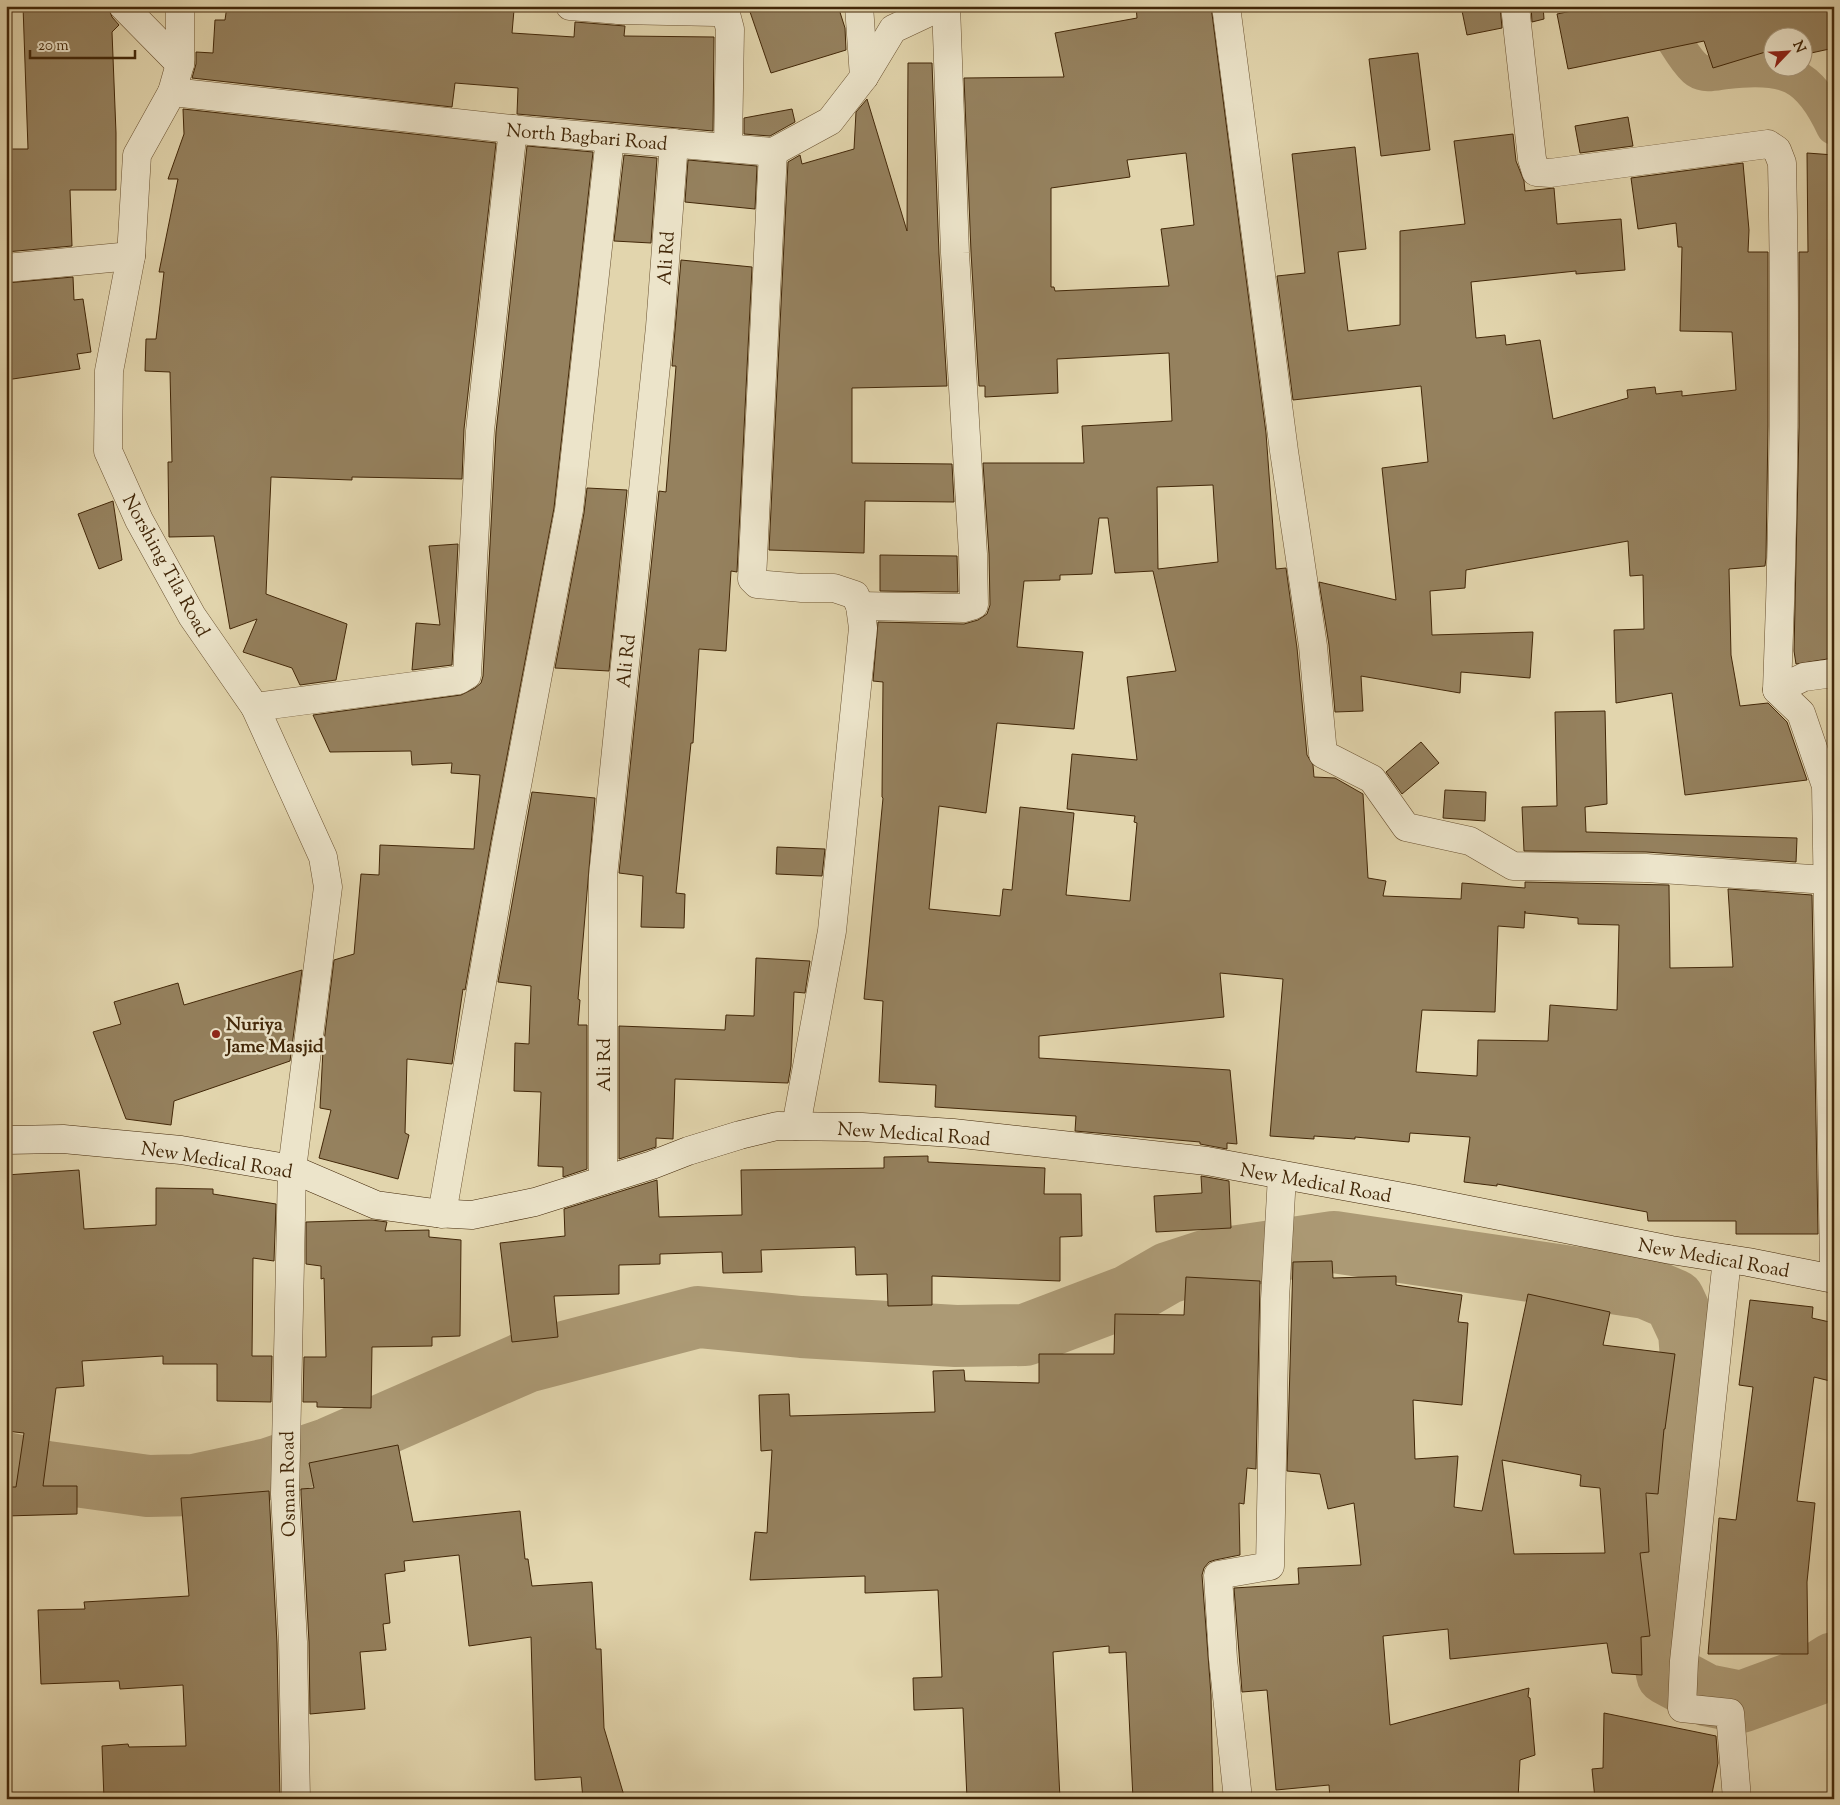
<svg xmlns="http://www.w3.org/2000/svg" width="1840" height="1805" viewBox="0 0 1840 1805" font-family="'Sorts Mill Goudy',serif">
<rect width="100%" height="100%" fill="#e2d5ad"/>
<filter id="stains"><feTurbulence type="fractalNoise" baseFrequency=".004" numOctaves="4"/><feColorMatrix values="0 0 0 0 .2 0 0 0 0 .09 0 0 0 0 .02 0 0 0 .5 -.17"/></filter>
<radialGradient id="worn" r=".72"><stop offset=".6" stop-color="#630" stop-opacity="0"/><stop offset="1" stop-color="#630" stop-opacity=".3"/></radialGradient>
<g fill="none" stroke-linecap="round" stroke-linejoin="round">
<path stroke="#ac9a75" stroke-width="36" d="M1655 6C1663 21 1685 62 1697 70 1706 76 1717 72 1727 71 1785 64 1809 73 1834 127"/>
<path stroke="#ac9a75" stroke-width="62" d="M6 1463 47 1472 148 1486 194 1485 268 1469 330 1448 526 1362 698 1317 801 1327 956 1336 1025 1335 1128 1296 1168 1273 1205 1261 1334 1242 1646 1288 1674 1300 1689 1332 1693 1385 1664 1600 1662 1644 1667 1674 1706 1695 1741 1702 1815 1675 1834 1663"/>
</g>
<g fill="#95815e" stroke="#422708" fill-rule="evenodd">
<path d="M23 6H108L112 17 119 25 112 32 116 133V190H70L72 246 6 252V149H28Z"/>
<path d="M227 6H482L514 10 512 33 574 37 575 22 625 26 624 36 714 37 713 131 517 114 518 88 455 83 452 107 192 78 196 64V52L213 53 215 20H225Z"/>
<path d="M748 6H838L845 28 846 50 771 73Z"/>
<path d="M1136 6H1211L1266 433 1276 569 1286 568 1297 648 1307 755 1313 765 1314 777 1335 778 1363 794 1368 878 1386 881 1383 896 1461 899 1462 883 1525 888V882L1669 885 1670 968 1733 967 1728 889 1812 895 1818 1234H1736V1221H1648L1647 1212 1497 1184V1186L1464 1182 1470 1137 1410 1133 1409 1142 1355 1137V1139L1314 1136V1139L1270 1136 1283 979 1220 973 1224 1017 1039 1036V1058L1230 1070 1237 1144 1227 1143V1149L1200 1144V1142L1075 1131 1076 1116 935 1107 936 1085 879 1082 883 1001 864 999 883 798 882 797 883 682 873 681 878 622 964 624 978 620 987 614 990 605 989 554 983 463H1084L1082 426 1172 421 1169 353 1057 359 1058 393 985 397V386H979L971 252 964 78 1064 77 1055 33 1137 18ZM1186 153 1194 225 1161 229 1169 286 1055 291 1054 287H1051V188L1130 177 1127 160ZM1213 485 1218 562 1158 569 1157 487ZM1099 518H1108L1115 573 1153 571 1176 671 1127 677 1137 760 1072 754 1067 809 1135 816 1134 822 1137 823 1130 901 1066 895 1074 813 1020 807 1012 890 1003 889 1000 916 929 909 939 806 986 813 997 723 1074 729 1083 652 1017 647 1024 581 1060 580V575L1092 574ZM1525 911V913L1578 918V924L1619 925 1617 1010 1550 1005 1548 1041 1478 1040 1477 1076 1416 1072 1422 1010 1495 1012 1498 926 1524 928Z"/>
<path d="M1461 6H1500L1502 28 1467 35Z"/>
<path d="M1531 6H1543L1544 19 1532 22Z"/>
<path d="M1596 6H1834V48L1802 55V38H1772V50L1713 68 1704 41 1568 69 1557 14Z"/>
<path d="M1418 53 1430 150 1381 156 1369 59Z"/>
<path d="M908 63H932L939 254 947 386 852 388V463L952 464 954 502 865 501 864 553 769 550 788 162 800 155 802 164 854 149 856 112 867 99 907 231Z"/>
<path d="M183 109 496 143 464 429 462 479 352 477V480L271 477 266 594 347 624 336 680 300 685 292 668 243 652 257 619 230 629 214 536 169 537 168 462H172L170 372 145 371 146 339H156L164 272H159L178 179H168L184 134Z"/>
<path d="M792 109 795 122 770 136 744 134V118Z"/>
<path d="M1628 117 1633 146 1580 153 1575 126Z"/>
<path d="M1513 134 1516 161 1524 181 1525 191 1554 188 1557 224 1621 219 1625 270 1576 274V271L1471 282 1476 338 1505 335 1506 345 1540 340 1553 419 1628 398 1627 390 1655 387 1656 394 1682 391V396L1736 390 1732 332 1680 331 1682 247H1678L1676 223 1638 229 1631 178 1743 163 1749 230 1748 252H1768V426L1766 558 1765 566 1729 569 1731 655 1740 706 1768 703 1787 722 1807 780 1685 795 1672 693 1616 703 1614 630 1644 629 1643 575 1630 576 1628 541 1466 570 1465 588 1430 591 1432 635 1533 632 1530 678 1461 672 1460 693 1361 676 1363 711 1335 712 1329 645 1319 582 1396 600 1382 468 1428 462 1421 386 1293 400 1277 276 1305 273 1292 154 1355 147 1366 249 1338 252 1348 331 1400 325V231L1465 224 1454 141Z"/>
<path d="M527 146 593 152 554 508 491 841 465 990 463 989 452 1064 407 1059 405 1133 409 1135 398 1179 319 1158 331 1110 320 1108 323 1050 334 960 354 954 361 874 379 875 380 845 474 849 480 775 451 773 452 763 412 765 411 751 330 752 313 715 461 695 475 688 481 683 483 676 496 432Z"/>
<path d="M1807 153 1834 155V282H1831V361H1834V658L1796 664 1794 651 1799 427V252H1808Z"/>
<path d="M624 155 657 158 651 243 614 241Z"/>
<path d="M688 160 757 166 755 209 685 202Z"/>
<path d="M681 260 752 267 737 572 731 571 726 651 699 649 693 743H691L676 893 685 894 684 928 641 927 643 876 619 873 659 491 666 492 676 366H672Z"/>
<path d="M73 277 74 300 83 299 91 352 77 354 80 369 6 380V283Z"/>
<path d="M587 488 627 490 609 671 555 668 584 513Z"/>
<path d="M113 501 122 560 99 569 78 514Z"/>
<path d="M458 544 452 665 412 670 416 623 440 625 429 546Z"/>
<path d="M880 555 957 556 958 592 880 591Z"/>
<path d="M1605 711 1607 804 1585 807 1586 832 1797 838 1796 862 1646 852 1524 851 1522 807 1557 806 1555 712Z"/>
<path d="M1421 742 1439 763 1402 794 1386 772Z"/>
<path d="M1445 790 1486 792 1485 821 1443 818Z"/>
<path d="M532 792 595 798 578 999 580 1000 578 1025H587V1169L563 1177V1167L538 1166 541 1092 514 1091 515 1043 529 1044 531 986 498 982Z"/>
<path d="M777 847 825 849 822 876 776 874Z"/>
<path d="M756 958 810 961 805 993 794 992 791 1066 788 1083 675 1079 673 1139 656 1138V1147L619 1159V1026L725 1030 726 1015 754 1016Z"/>
<path d="M302 970 290 1061 174 1101 171 1125 126 1119 93 1032 121 1024 114 1002 178 983 184 1005Z"/>
<path d="M928 1156V1162L1045 1168 1044 1194H1081L1082 1236 1060 1237V1281L932 1276V1305L888 1306 887 1274 856 1275 855 1247 761 1250 762 1272 723 1273 722 1252 660 1254V1264L619 1265V1294L554 1296 558 1337 512 1342 500 1243 565 1236 564 1209 657 1180 659 1217 742 1215 741 1170 884 1168V1157Z"/>
<path d="M79 1170 84 1229 156 1225V1188L213 1189V1194L276 1204 274 1261 253 1258 252 1356H272L271 1402 217 1401V1364H163V1356L82 1361 84 1386 56 1388 43 1486H77V1514L6 1516V1487H16L24 1433 6 1431V1175Z"/>
<path d="M1201 1176 1229 1181 1231 1228 1156 1232 1154 1196 1202 1193Z"/>
<path d="M372 1220 387 1222 385 1231 429 1230V1237L461 1240 460 1336 432 1337V1346L372 1347 371 1408 317 1407V1402H303L304 1357H326L324 1278 321 1279V1266L306 1264V1222Z"/>
<path d="M1332 1261 1333 1278 1396 1276V1285L1462 1295 1458 1322 1468 1323 1462 1405 1413 1400 1415 1459 1458 1456 1454 1507 1482 1511 1528 1294 1610 1312 1603 1345 1675 1354 1665 1429H1664L1658 1494 1646 1493 1649 1552 1640 1553 1650 1636 1641 1637 1642 1675 1612 1673 1607 1643 1450 1659 1448 1629 1383 1636 1390 1725 1529 1688 1528 1697 1530 1698 1535 1755 1520 1760 1518 1799H1330L1329 1785 1276 1790 1267 1690 1242 1692 1234 1588 1299 1584 1298 1568 1361 1565 1354 1503 1328 1509 1320 1474 1287 1471 1293 1262ZM1502 1460 1581 1475 1580 1486 1600 1488 1605 1553 1514 1554Z"/>
<path d="M1186 1277 1260 1281 1256 1469 1247 1468 1244 1504 1239 1503 1240 1555 1215 1560 1209 1562 1204 1568 1202 1575 1211 1695 1213 1799H1133L1126 1652 1109 1653V1646L1053 1652 1060 1799H967L963 1708 914 1710 913 1678 942 1677 938 1590 865 1593V1576L750 1580 755 1532 767 1533 772 1450 761 1451 759 1395 789 1394 790 1416 935 1412 933 1371 964 1370 965 1381 1039 1383V1354H1114L1115 1314 1184 1315Z"/>
<path d="M1750 1300 1813 1307 1812 1318 1834 1323V1382L1814 1377 1797 1501 1815 1503 1807 1582 1808 1654H1708L1719 1518 1736 1520 1753 1387 1739 1385Z"/>
<path d="M398 1445 413 1522 520 1511 525 1559H528L532 1586 592 1582 596 1649H601L604 1728 625 1799H583L581 1777 535 1780 531 1637 469 1646 459 1555 404 1561 405 1571 385 1574 390 1623 383 1624 386 1650 360 1652 365 1709 310 1714 309 1642 301 1494V1489L314 1488 309 1463Z"/>
<path d="M269 1491 277 1643 280 1799H104L102 1746 128 1744 129 1747 186 1746 183 1685 120 1689 119 1681 41 1684 38 1610 85 1609 84 1602 189 1596 181 1498Z"/>
<path d="M1604 1713 1716 1736 1718 1763 1711 1799H1672V1794L1595 1799 1592 1769 1603 1768Z"/>
</g>
<g fill="none" stroke-linecap="round" stroke-linejoin="round">
<defs>
<g id="street">
<path d="M123 6 180 64"/>
<path d="M180 6V64L172 92 137 155 131 256 109 371 108 451 139 520 192 616 255 707 323 857 328 887 292 1169 285 1494 293 1642 296 1799"/>
<path d="M570 6 619 10"/>
<path d="M619 6V10L715 12 726 14 730 29 728 147"/>
<path d="M859 6 864 77"/>
<path d="M1226 6 1284 451 1313 646 1323 754 1372 779 1406 827 1470 841 1513 866 1646 868 1827 880"/>
<path d="M1515 6 1532 159 1536 172 1550 173 1768 144 1777 150 1782 163C1786 339 1784 514 1777 690L1801 713 1826 786 1834 1267"/>
<path d="M172 92 530 131 773 152 830 121 864 77 893 29 942 6"/>
<path d="M773 152 752 579 757 584 802 588H834L855 595 860 606 863 628 832 931 796 1126"/>
<path d="M6 268 131 256"/>
<path d="M860 606 964 608 974 605 973 554 955 253 946 6"/>
<path d="M1777 690 1804 677 1834 673"/>
<path d="M255 707 459 680 467 675 480 431 513 129"/>
<path d="M603 1180V876L660 327 674 143"/>
<path d="M442 1214 506 844 569 510 610 138"/>
<path d="M1727 1259 1684 1661 1682 1708 1730 1713 1737 1799"/>
<path d="M1238 1799 1223 1659 1218 1575 1270 1566 1275 1299 1282 1176"/>
</g>
<path id="secondary" d="M6 1140 63 1139 181 1150 292 1169 376 1205 435 1213 472 1215 535 1202 652 1165 688 1151 740 1135 777 1126 862 1127 953 1133 1207 1161 1414 1199 1671 1250 1748 1262 1834 1279"/>
</defs>
<use href="#street" stroke="#6a5231" stroke-width="29"/>
<use href="#secondary" stroke="#422708" stroke-width="29"/>
<use href="#street" stroke="#ece4ca" stroke-width="28"/>
<use href="#secondary" stroke="#ece4ca" stroke-width="28"/>
</g>
<circle fill="#8f2418" stroke="#ece4ca" stroke-width="2" cx="216" cy="1034" r="5"/>
<g text-anchor="middle" stroke-width="5" stroke-linejoin="round" paint-order="stroke">
<g font-size="19" fill="#422708" stroke="#ece4ca">
<text transform="translate(587 136) rotate(5)" y="7">North Bagbari Road</text>
<text transform="translate(665 258) rotate(-86)" y="7">Ali Rd</text>
<text transform="translate(167 565) rotate(61)" y="7">Norshing Tila Road</text>
<text transform="translate(625 661) rotate(-84)" y="7">Ali Rd</text>
<text transform="translate(603 1065) rotate(-90)" y="7">Ali Rd</text>
<text transform="translate(914 1133) rotate(4)" y="7">New Medical Road</text>
<text transform="translate(217 1159) rotate(9)" y="7">New Medical Road</text>
<text transform="translate(1316 1182) rotate(10)" y="7">New Medical Road</text>
<text transform="translate(1714 1257) rotate(10)" y="7">New Medical Road</text>
<text transform="translate(287 1484) rotate(-91)" y="7">Osman Road</text>
</g>
<g font-size="19" font-weight="bold" fill="#422708" stroke="#ece4ca" text-anchor="start">
<text x="226" y="1030">Nuriya<tspan x="226" dy="22">Jame Masjid</tspan></text>
</g>
</g>
<rect width="1840" height="1805" fill="none" stroke="#e2d5ad" stroke-width="25"/>
<rect x="8" y="8" width="1825" height="1790" fill="none" stroke="#422708" stroke-width="2.5"/>
<rect x="12" y="12" width="1815" height="1780" fill="none" stroke="#422708"/>
<g transform="translate(1788 52) rotate(65)"><circle r="24" fill="#ece4ca" stroke="#a8987c"/>
<path d="M0-4L9 19L0 12L-9 19Z" fill="#8f2418"/>
<text y="-8" font-size="14" font-weight="bold" text-anchor="middle" fill="#422708">N</text>
</g>
<path d="M30 50v8h105v-8" fill="none" stroke="#422708" stroke-width="2.5"/>
<text x="38" y="50" font-size="15" fill="#422708" stroke="#ece4ca" stroke-width="4" paint-order="stroke">20 m</text>
<rect width="100%" height="100%" filter="url(#stains)"/>
<rect width="100%" height="100%" fill="url(#worn)"/>
</svg>
